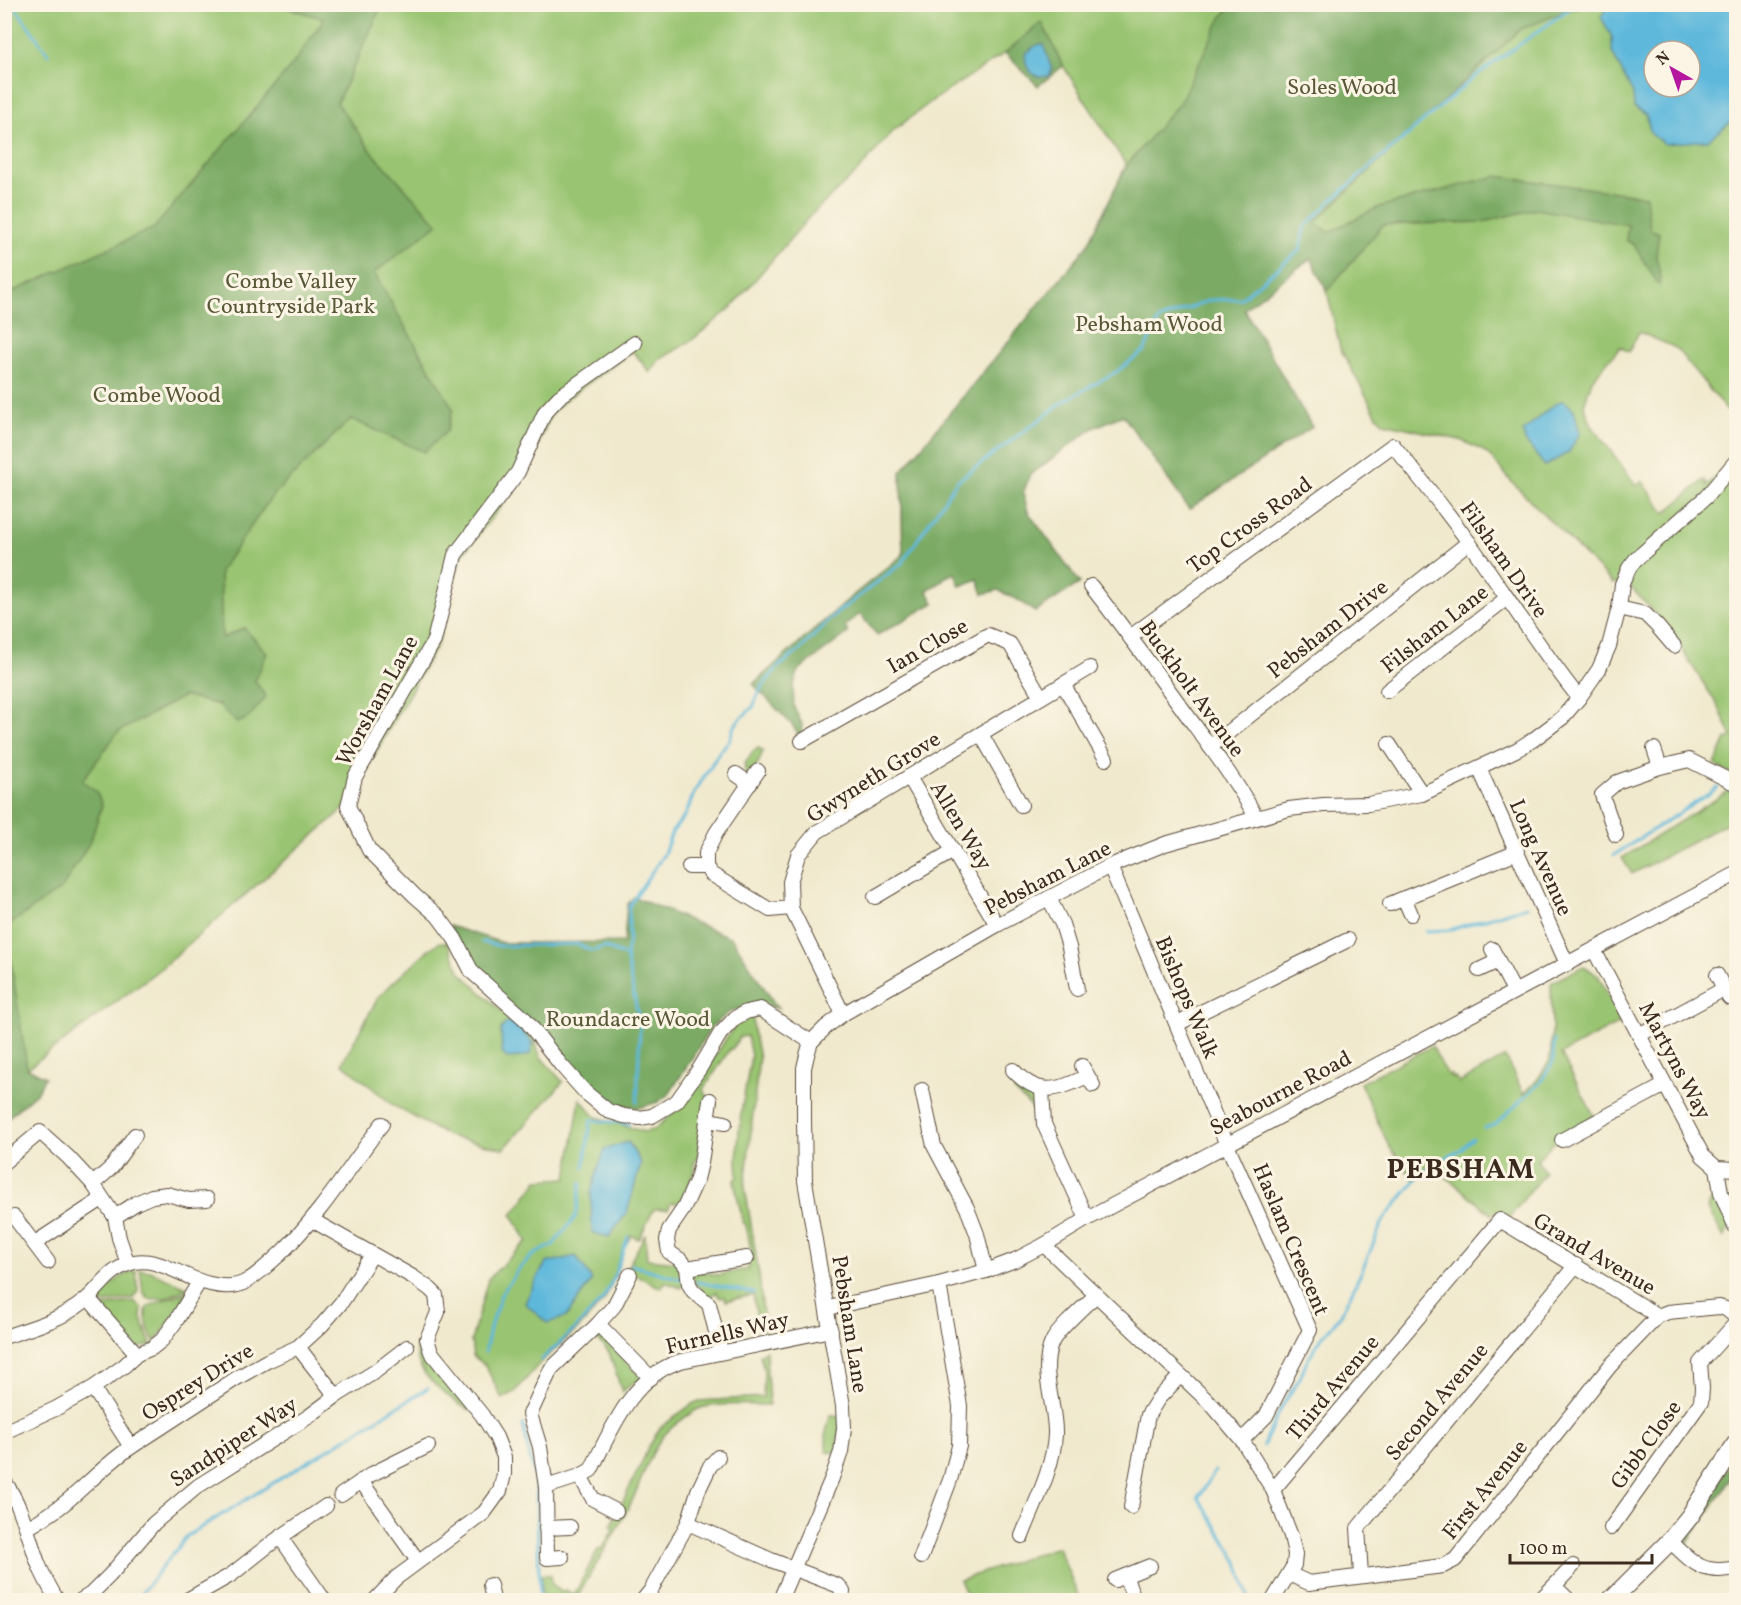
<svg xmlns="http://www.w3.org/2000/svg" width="1741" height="1605" viewBox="0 0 1741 1605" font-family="Vollkorn,serif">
<rect width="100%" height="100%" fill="#fcf5e5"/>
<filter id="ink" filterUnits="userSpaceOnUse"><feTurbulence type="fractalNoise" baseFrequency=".0167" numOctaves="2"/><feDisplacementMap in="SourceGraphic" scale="12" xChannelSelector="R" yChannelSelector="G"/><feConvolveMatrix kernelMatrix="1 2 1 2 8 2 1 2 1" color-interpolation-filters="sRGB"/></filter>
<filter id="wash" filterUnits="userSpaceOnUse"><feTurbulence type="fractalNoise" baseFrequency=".008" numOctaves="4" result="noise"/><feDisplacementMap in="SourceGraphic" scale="24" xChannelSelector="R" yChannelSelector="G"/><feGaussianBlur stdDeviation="1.35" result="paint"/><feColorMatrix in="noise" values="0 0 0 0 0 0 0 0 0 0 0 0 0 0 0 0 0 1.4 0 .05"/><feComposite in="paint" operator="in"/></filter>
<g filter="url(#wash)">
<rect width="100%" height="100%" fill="#f0e9cd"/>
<g fill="#99c471" stroke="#6a7748" stroke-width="1.5" fill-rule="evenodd">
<path d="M4 5H1736V418L1727 411 1676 348 1639 332 1629 352 1620 347 1592 380 1584 405 1592 426 1636 485 1642 481 1665 513 1704 480 1707 486 1736 454V776L1715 765 1726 739 1732 737 1718 706 1670 631 1628 584 1612 583 1510 480 1490 456 1482 450 1460 440 1384 423 1377 416 1340 348 1327 291 1311 258 1244 309 1312 427 1189 509 1123 415 1093 428 1030 475 1023 493 1028 512 1080 583 1035 612 1018 600 998 590 983 594 978 579 960 586 955 573 943 578V581L927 590 934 603 877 635 850 598 903 555 901 472 1087 246 1126 165 1063 66 1041 23 1005 53 932 101 893 131 859 170 810 216 731 308 691 341 659 360 650 373 633 351 565 400 552 412 524 477 461 557 438 643 344 809 160 969 28 1068 45 1077 36 1093 5 1120ZM1654 51H1690V87H1654Z"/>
<path d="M759 748 763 751C759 761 756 772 746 775L744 765 753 751Z"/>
<path d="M1730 790 1736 793V818L1632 874 1622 858Z"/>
<path d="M447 941 461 973 511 1020 524 1028 535 1040 539 1054 545 1062 563 1082 504 1149 448 1136 394 1106 342 1063 379 996 428 950 440 942 444 943Z"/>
<path d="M1583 966 1598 975 1622 1022 1561 1054 1594 1116C1569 1130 1556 1138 1537 1160L1545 1172 1509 1218 1506 1214 1496 1211 1492 1215 1431 1164 1414 1180 1389 1146 1360 1083 1432 1046 1447 1075 1450 1074 1452 1078 1455 1077 1459 1083 1505 1057 1524 1094 1538 1079 1550 1060 1552 1031 1551 983Z"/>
<path d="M753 1017V1030L759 1057 745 1187 759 1274 765 1335 760 1336 753 1295 726 1301 725 1297 720 1298 716 1292 710 1297 694 1283 692 1273 704 1272 718 1275 749 1269 748 1263 752 1255 746 1225 743 1222 734 1181 738 1177 737 1161 739 1130 741 1122 740 1119 751 1056 747 1036 740 1037 732 1049H730L703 1090 707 1096 698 1158 694 1163 695 1171 681 1203H671L668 1209H654L639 1239 631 1236 625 1246 614 1279 605 1299 580 1327 540 1363 515 1392 502 1399 485 1365 473 1356 471 1341 488 1279 527 1241 512 1215 538 1180 567 1178 580 1099 596 1117 645 1132 655 1129 678 1108 690 1093 704 1074 727 1037 742 1018Z"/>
<path d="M1022 1085 1038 1095 1039 1122 1032 1108 1014 1091 1017 1086Z"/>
<path d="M1715 1198 1723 1206 1731 1224 1724 1238 1708 1209 1711 1200Z"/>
<path d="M645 1235 647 1259 678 1262 684 1281 681 1288 665 1282 661 1288 626 1270Z"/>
<path d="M140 1270 150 1271 189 1288 165 1298 149 1299 143 1292Z"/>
<path d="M136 1271 138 1291 133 1298 99 1304 96 1301C108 1288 119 1274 136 1271Z"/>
<path d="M190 1291 155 1343C148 1332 145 1321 146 1309 153 1301 178 1296 190 1291Z"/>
<path d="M134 1301 142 1308 141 1317 151 1345 138 1348 101 1307Z"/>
<path d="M597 1332 642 1377 637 1382 633 1383 622 1392 609 1352 593 1335Z"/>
<path d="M421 1343 472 1411C463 1408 456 1402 448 1396 431 1382 415 1369 416 1345Z"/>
<path d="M766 1350 769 1405C751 1405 712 1402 696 1410 686 1416 667 1430 661 1439 647 1459 641 1483 630 1505 613 1538 593 1568 576 1600H542L541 1575H551L552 1584 563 1593 566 1590 574 1595 599 1548 602 1549 614 1528 611 1526 650 1445 660 1428 692 1404 699 1401 763 1397 764 1370 760 1355Z"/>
<path d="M830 1415H835L841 1420 836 1453 826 1452V1432Z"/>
<path d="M1058 1547 1079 1597 1071 1600H969L960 1580Z"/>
</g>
<g fill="#7aaa63" stroke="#5a6a40" stroke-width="1.5">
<path d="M278 5H382L337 103 372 152 438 224 374 273 453 409 447 431 424 452 351 419 273 495 220 571 222 638 244 628 267 653 255 681 266 697 248 718 237 723 219 705 184 696 118 732 82 781 96 791 102 805 91 840 62 888 6 927 27 1068 45 1077 36 1093 5 1120V295L154 228 293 64 324 19Z"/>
<path d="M1232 5H1582L1521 29 1315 222 1329 232 1379 207 1496 176 1646 196 1650 229 1659 233 1656 256 1661 279 1659 285 1634 245 1626 240 1628 225 1536 209 1483 222 1383 225 1327 291 1311 258 1244 309 1312 427 1189 509 1123 415 1093 428 1030 475 1023 493 1028 512 1080 583 1035 612 1018 600 998 590 983 594 978 579 960 586 955 573 943 578V581L927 590 934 603 877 635 860 614 845 626 848 633 799 670 793 687 794 707 802 724 801 738 793 726 753 684 850 598 903 555 901 472 1087 246 1127 165 1180 102 1221 18Z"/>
<path d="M1042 22 1063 66 1038 86 1005 53Z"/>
<path d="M634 897 732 938 778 1009 763 1003 756 1004 731 1011 712 1026 670 1093 658 1102 638 1108 611 1103 587 1086 470 961 450 926 503 943 624 942 627 905Z"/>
<path d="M1736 1456V1471L1686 1545 1687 1529Z"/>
</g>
<g fill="#5db8db" stroke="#4c717c" stroke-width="1.5" fill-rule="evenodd">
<path d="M1608 5H1736V118L1708 140 1665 144 1651 134 1646 115 1634 107 1633 94 1612 52V37L1601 17ZM1654 51H1690V87H1654Z"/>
<path d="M1043 44 1052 70 1049 76 1039 77C1029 73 1025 64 1025 54L1037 45Z"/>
<path d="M1563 400 1574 410 1580 433 1569 452 1545 466 1525 441 1523 432C1536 421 1547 407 1563 400Z"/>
<path d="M507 1022 515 1024 533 1043 531 1054 523 1057 507 1058 502 1053 501 1029Z"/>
<path d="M628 1142 641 1163 627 1213 609 1237 592 1233 591 1193 597 1171 605 1149Z"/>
<path d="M576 1256 592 1280 566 1317 547 1323 525 1303 537 1278 546 1263Z"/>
</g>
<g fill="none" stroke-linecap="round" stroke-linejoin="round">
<g stroke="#5db8db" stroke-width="3">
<path d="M13 4 48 54"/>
<path d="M1614 855 1718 788"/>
<path d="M1426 931 1450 930 1527 906"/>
<path d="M482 942 500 946 577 944 592 951 604 947 626 956"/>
<path d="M637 1102 640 1025 626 956 629 938V906L664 854 672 832 686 814 694 793 720 751 730 740 733 729 738 721 753 707 761 688 778 667 799 651 833 616 902 563 957 481 1066 400 1116 372 1144 351 1159 320 1210 300 1240 299 1300 250 1304 228 1331 201 1477 75 1576 4"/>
<path d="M1484 1128 1495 1125 1540 1083 1553 1062 1554 1040"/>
<path d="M584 1168 591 1120 629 1124"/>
<path d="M631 1265 681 1279"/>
<path d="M697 1282 754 1293"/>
<path d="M485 1352 491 1324 501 1295 518 1270 533 1255 553 1245 576 1216 581 1183"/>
<path d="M541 1360 579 1325 603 1299 613 1279 628 1237"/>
<path d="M523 1425 536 1486 540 1600"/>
<path d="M1263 1446 1281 1408 1300 1378 1307 1361 1322 1337 1332 1326 1341 1314 1360 1275 1383 1221 1413 1183 1431 1166 1460 1150 1473 1138"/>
<path d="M1215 1471 1202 1492 1198 1497 1238 1562 1249 1600"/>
<path d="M136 1600 187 1536 428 1388"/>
</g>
</g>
</g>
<g filter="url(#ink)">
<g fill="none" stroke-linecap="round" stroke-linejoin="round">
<defs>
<g id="minor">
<path d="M635 343 559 397 545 412 518 472 455 555 434 641 355 777 348 806 369 850 415 896 438 916 455 939 472 972 525 1019 561 1065 585 1092 608 1111 624 1116 640 1118 652 1116 677 1101 700 1068 720 1034 735 1018 746 1012 760 1009 811 1042"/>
<path d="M1091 586C1124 628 1155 671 1187 715 1211 748 1236 781 1256 817"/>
<path d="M1619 608 1645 614 1657 626 1674 646"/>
<path d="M1130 637 1393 445C1419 477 1446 510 1470 544 1506 595 1540 649 1579 698"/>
<path d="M1063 684 1106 759"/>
<path d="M1387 691 1507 598"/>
<path d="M981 734 1021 805"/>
<path d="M802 741 988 635 1010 644 1041 697"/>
<path d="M1389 744 1422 794"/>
<path d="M1210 747 1469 542"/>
<path d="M1654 749 1660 767"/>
<path d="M1479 768 1567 964"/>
<path d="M758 771 716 833 706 853V867L711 874 770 910 791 908"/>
<path d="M736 774 750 784"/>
<path d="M909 777 997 925"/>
<path d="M1616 835 1602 795 1617 782 1660 767 1689 760 1736 784"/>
<path d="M1110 866 1225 1140 1310 1330 1266 1416 1242 1440"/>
<path d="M689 867H706"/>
<path d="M875 897 953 851"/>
<path d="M1049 898 1062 924 1069 947 1077 989"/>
<path d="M1404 898 1411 914"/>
<path d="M1390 904 1517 852"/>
<path d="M1492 949 1514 991"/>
<path d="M1594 950 1703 1156 1717 1168 1736 1169"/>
<path d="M1479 970 1498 961"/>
<path d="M1717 975 1729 998"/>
<path d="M843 1014 791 908 790 882 798 855 817 832 1090 668"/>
<path d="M1177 1024 1348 940"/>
<path d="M1639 1035 1724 989"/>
<path d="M1082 1066 1093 1085"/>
<path d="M1013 1070C1038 1097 1058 1091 1087 1076"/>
<path d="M922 1090 934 1146 967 1208 977 1234 986 1271"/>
<path d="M1042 1090 1044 1124 1087 1219"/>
<path d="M710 1100 701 1163 697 1179 684 1208 669 1230 667 1240 669 1252 682 1261 687 1268 689 1284 693 1291 709 1304 721 1352"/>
<path d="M707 1120 725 1123"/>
<path d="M1562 1140 1665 1085"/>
<path d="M4 1162 40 1132 68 1157 93 1184 115 1217 119 1238 128 1264"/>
<path d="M1717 1168 1721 1193 1736 1228"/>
<path d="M93 1184 112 1167 135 1135"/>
<path d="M14 1217 48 1262"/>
<path d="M115 1217 136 1203 152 1196 167 1194 189 1200 207 1199"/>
<path d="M312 1220 413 1277 430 1289 436 1295 438 1312 427 1339 431 1352 482 1415 496 1437 504 1457V1474L500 1491 484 1513 396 1578 375 1600"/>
<path d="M35 1243 102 1199"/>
<path d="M1044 1245 1213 1406 1242 1440 1273 1490 1291 1536 1295 1554 1294 1565 1273 1600"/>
<path d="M687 1268 747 1258"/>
<path d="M88 1298 137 1354"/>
<path d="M828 1308 939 1284 986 1271 1015 1260 1044 1245 1087 1219 1736 874"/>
<path d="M598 1324 651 1378"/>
<path d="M4 1337C31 1328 61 1320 83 1302 99 1290 108 1271 128 1264 155 1253 184 1279 210 1284 222 1287 234 1288 245 1282 258 1275 270 1263 281 1253 320 1215 349 1168 382 1124"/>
<path d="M298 1347 336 1396"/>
<path d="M93 1388 131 1447"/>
<path d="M4 1432 55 1409 93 1388 124 1366 137 1354 152 1348 162 1340 176 1321 199 1282"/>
<path d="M580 1476 593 1499 616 1511"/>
<path d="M4 1481C22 1506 28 1535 38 1563 43 1576 50 1588 57 1600"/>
<path d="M361 1481 418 1561"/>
<path d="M546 1487 540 1447 530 1414 551 1369 598 1324 614 1306 630 1275"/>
<path d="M1273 1490 1500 1220 1658 1316 1668 1312 1719 1307 1726 1309 1736 1317"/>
<path d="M341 1495 372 1474 428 1446"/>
<path d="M1131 1507 1148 1415 1158 1399 1180 1376"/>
<path d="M688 1523 771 1560 839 1586 843 1592 840 1600"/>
<path d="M27 1528C41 1520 54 1512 66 1502 88 1484 107 1463 131 1447L237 1378 267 1361 298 1347 322 1325 341 1303 372 1255"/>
<path d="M546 1528 570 1527"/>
<path d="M1611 1528 1701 1402 1702 1388 1700 1363 1736 1323"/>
<path d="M1022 1536C1034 1505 1054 1467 1055 1434 1056 1405 1039 1371 1052 1342 1058 1329 1085 1306 1096 1295"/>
<path d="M280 1537 324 1600"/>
<path d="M1670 1541C1693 1563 1702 1575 1736 1568"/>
<path d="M562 1557 547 1558 546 1487 580 1476 591 1470C611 1430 633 1375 681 1361L831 1330"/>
<path d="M921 1557 950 1480 959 1446 960 1406 939 1284"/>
<path d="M1289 1574 1309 1583 1443 1566 1455 1560 1610 1366 1658 1316"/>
<path d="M1361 1575 1358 1528 1576 1265"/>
<path d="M1125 1576 1135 1600"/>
<path d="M1115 1580 1150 1566"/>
<path d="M490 1585 493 1600"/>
<path d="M1554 1586 1573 1566"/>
<path d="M81 1600 91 1594 110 1575 154 1523 198 1486 308 1417 336 1396 376 1371 407 1347"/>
<path d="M187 1600 231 1575 269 1545 326 1506"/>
<path d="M643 1600 651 1590 688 1523 698 1491 710 1466 718 1457"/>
<path d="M780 1600 832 1478 841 1452 844 1428 843 1406 805 1181 804 1120V1068L807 1055 811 1042 826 1027 843 1014 997 925 1110 866 1165 844 1289 809 1323 805 1368 804 1422 794 1518 749 1534 739 1562 718 1579 698 1599 669 1609 646 1619 608 1622 584 1629 568 1635 560 1706 497 1736 461"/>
<path d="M1540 1600 1554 1586 1569 1600"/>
</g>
<path id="major" d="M1611 1600 1670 1541 1690 1516 1736 1444"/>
</defs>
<use href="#minor" stroke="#564738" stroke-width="16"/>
<use href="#major" stroke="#564738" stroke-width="20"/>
<use href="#minor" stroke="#fff" stroke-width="14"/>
<use href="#major" stroke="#fff" stroke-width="18"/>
</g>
</g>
<g text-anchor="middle" stroke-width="6" stroke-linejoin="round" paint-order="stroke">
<g font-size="22" fill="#575837" stroke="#fcf5e5">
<text x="1342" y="94">Soles Wood</text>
<text x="291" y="288">Combe Valley<tspan x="291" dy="25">Countryside Park</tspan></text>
<text x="1149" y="331">Pebsham Wood</text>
<text x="157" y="402">Combe Wood</text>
<text x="628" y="1026">Roundacre Wood</text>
</g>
<g font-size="22" fill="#3b2a1e" stroke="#fcf5e5">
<text transform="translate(1249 524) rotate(-36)" y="8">Top Cross Road</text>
<text transform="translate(1505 559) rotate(55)" y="8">Filsham Drive</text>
<text transform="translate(1327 628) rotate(-38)" y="8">Pebsham Drive</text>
<text transform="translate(1434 628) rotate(-38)" y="8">Filsham Lane</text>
<text transform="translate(927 645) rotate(-30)" y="8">Ian Close</text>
<text transform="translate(1193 688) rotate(54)" y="8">Buckholt Avenue</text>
<text transform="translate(376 700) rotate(-61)" y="8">Worsham Lane</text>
<text transform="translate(873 776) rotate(-32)" y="8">Gwyneth Grove</text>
<text transform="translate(962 825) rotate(59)" y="8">Allen Way</text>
<text transform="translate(1542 857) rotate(66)" y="8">Long Avenue</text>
<text transform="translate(1047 877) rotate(-27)" y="8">Pebsham Lane</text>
<text transform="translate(1188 997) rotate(67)" y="8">Bishops Walk</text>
<text transform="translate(1676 1060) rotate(62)" y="8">Martyns Way</text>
<text transform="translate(1280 1092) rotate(-28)" y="8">Seabourne Road</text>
<text transform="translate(1292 1239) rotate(67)" y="8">Haslam Crescent</text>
<text transform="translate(1595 1253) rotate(31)" y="8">Grand Avenue</text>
<text transform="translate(851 1324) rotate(81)" y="8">Pebsham Lane</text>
<text transform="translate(727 1332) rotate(-13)" y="8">Furnells Way</text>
<text transform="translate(197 1381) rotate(-32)" y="8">Osprey Drive</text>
<text transform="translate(1332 1387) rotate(-50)" y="8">Third Avenue</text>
<text transform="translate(1436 1401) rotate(-50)" y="8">Second Avenue</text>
<text transform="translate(233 1441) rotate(-33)" y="8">Sandpiper Way</text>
<text transform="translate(1645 1444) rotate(-54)" y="8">Gibb Close</text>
<text transform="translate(1484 1489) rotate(-51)" y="8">First Avenue</text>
</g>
<g font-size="28" font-weight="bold" letter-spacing="1.5" fill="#3b2a1e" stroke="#fcf5e5">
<text x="1461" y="1178">PEBSHAM</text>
</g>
</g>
<rect width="1741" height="1605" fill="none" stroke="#fcf5e5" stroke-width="24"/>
<g transform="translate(1672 69) rotate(320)"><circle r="28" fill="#fcf5e5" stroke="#afa495" stroke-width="1.5"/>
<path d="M0-4.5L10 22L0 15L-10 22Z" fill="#b5179e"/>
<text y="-9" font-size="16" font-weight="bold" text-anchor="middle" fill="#3b2a1e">N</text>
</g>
<path d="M1510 1554v9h142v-9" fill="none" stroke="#3b2a1e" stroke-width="3"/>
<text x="1519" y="1554" font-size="18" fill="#3b2a1e" stroke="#fcf5e5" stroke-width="4.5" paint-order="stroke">100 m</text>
</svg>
